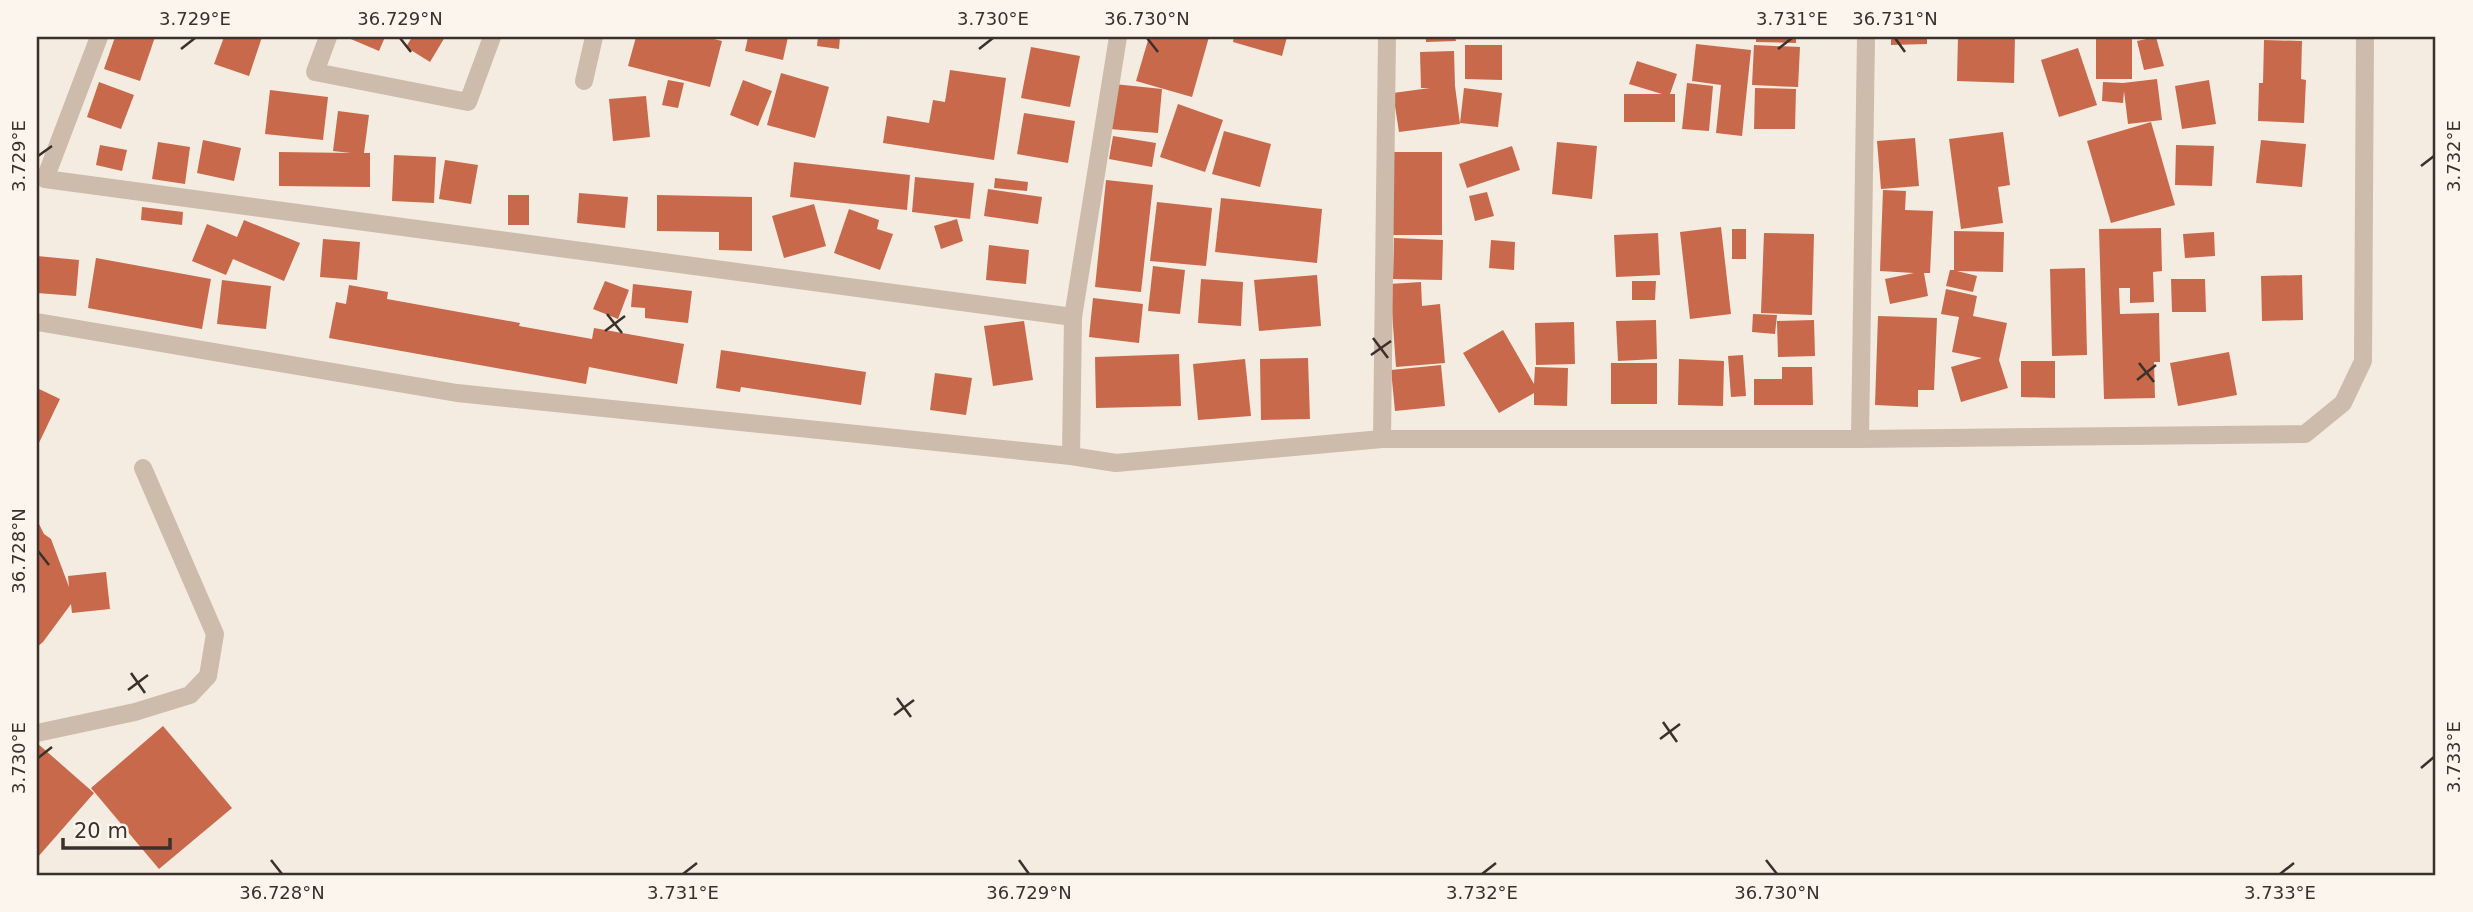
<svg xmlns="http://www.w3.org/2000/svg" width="2473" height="912" viewBox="0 0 2473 912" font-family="'DejaVu Sans',sans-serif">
<rect width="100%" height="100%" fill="#f4ebe1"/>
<g fill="#c8694b">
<path d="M115 37H155L140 81 104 69Z"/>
<path d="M224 37H262L249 76 214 64Z"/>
<path d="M346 37H385L379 51Z"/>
<path d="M412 37H445L430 62 406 47Z"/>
<path d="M636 37H706L722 41 710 87 628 66Z"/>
<path d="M748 37H788L783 60 745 51Z"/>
<path d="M818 37H840L839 49 817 46Z"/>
<path d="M1149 37H1209L1192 97 1136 81Z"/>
<path d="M1234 37H1287L1282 56 1233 42Z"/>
<path d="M1426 37H1455L1456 41 1426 42Z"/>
<path d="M1756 37H1796V43L1756 42Z"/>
<path d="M1891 37H1927V44L1891 45Z"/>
<path d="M1958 37H2015L2014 83 1957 81Z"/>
<rect x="2096" y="37" width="36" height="42"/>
<path d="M2156 37 2164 66 2144 70 2137 41Z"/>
<path d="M2264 40 2302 41 2301 79 2306 80 2304 123 2258 121 2259 83H2263Z"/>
<path d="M1696 44 1751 50 1742 136 1716 133 1721 85 1692 81Z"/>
<path d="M1465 45H1502V80L1465 79Z"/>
<path d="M1754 45 1800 47 1798 87 1752 85Z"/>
<path d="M1031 47 1080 56 1070 107 1021 98Z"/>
<path d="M2078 48 2097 105 2059 117 2041 60Z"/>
<path d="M1454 51 1455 86 1460 124 1399 132 1393 93 1430 88H1421L1420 52Z"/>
<path d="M1637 61 1677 74 1670 94H1675V122H1624V94H1662L1629 84Z"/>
<path d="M950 70 1006 78 994 160 883 143 887 116 929 123 933 100 945 102Z"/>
<path d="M781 73 829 87 815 138 767 125Z"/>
<path d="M2157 79 2162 120 2128 124 2124 91 2123 103 2102 101 2103 82 2123 83Z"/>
<path d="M668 80 684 83 678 108 662 105Z"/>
<path d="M743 80 772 91 758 126 730 115Z"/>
<path d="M2209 80 2216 124 2182 129 2175 86Z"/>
<path d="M99 82 134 95 121 129 87 117Z"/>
<path d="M1687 83 1713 86 1709 131 1682 129Z"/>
<path d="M1114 84 1162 89 1158 133 1110 129Z"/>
<path d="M1464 88 1502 93 1498 127 1460 123Z"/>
<path d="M1755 88 1796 89 1795 129H1754Z"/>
<path d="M270 90 328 97 323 140 265 134Z"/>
<path d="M646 96 650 137 613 141 609 99Z"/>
<path d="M1178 104 1223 120 1205 172 1160 157Z"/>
<path d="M338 111 369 115 364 153H370V187L279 186V152L351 153 333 151Z"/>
<path d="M1024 113 1075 121 1068 163 1017 154Z"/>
<path d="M2151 122 2175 205 2111 223 2087 141Z"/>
<path d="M1224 131 1271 144 1260 187 1212 174Z"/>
<path d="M2003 132 2010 185 1998 187 2003 223 1961 229 1949 139Z"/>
<path d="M1113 136 1156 143 1152 167 1109 159Z"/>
<path d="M1915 138 1919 186 1881 189 1877 141Z"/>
<path d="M203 140 241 148 234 181 197 173Z"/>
<path d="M2261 140 2306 144 2302 187 2256 183Z"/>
<path d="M158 142 190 147 185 184 152 179Z"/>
<path d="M1557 142 1597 146 1592 199 1552 194Z"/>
<path d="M100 145 127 150 122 171 96 165Z"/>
<path d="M2176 145 2214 146 2212 186 2175 185Z"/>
<path d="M1512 146 1520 170 1467 188 1459 164Z"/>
<rect x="1392" y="152" width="50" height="83"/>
<path d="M394 155 436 157 434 203 392 201Z"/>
<path d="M445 160 478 165 471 204 439 199Z"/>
<path d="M794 162 910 175 907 210 790 197Z"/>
<path d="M915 177 974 183 970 219 912 212Z"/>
<path d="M995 178 1028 182 1027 191 994 188Z"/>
<path d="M1106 180 1153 185 1141 292 1095 287Z"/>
<path d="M988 189 1042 197 1038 224 984 216Z"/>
<path d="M1883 190 1906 191 1905 210 1933 211 1930 273H1924L1928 296 1890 304 1885 279 1914 273 1880 271Z"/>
<path d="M1487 192 1494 216 1475 221 1469 196Z"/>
<path d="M579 193 628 197 625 228 577 223Z"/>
<rect x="508" y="195" width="21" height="30"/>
<path d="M657 195 752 197V251L719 250V232L657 231Z"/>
<path d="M1221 198 1322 209 1317 263 1215 252Z"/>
<path d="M1157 202 1212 208 1206 266 1150 261Z"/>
<path d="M814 204 826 246 784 258 772 216Z"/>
<path d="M142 207 183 212 182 225 141 220Z"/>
<path d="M849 209 879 220 877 229 893 234 880 270 834 253Z"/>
<path d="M957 219 963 241 941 249 934 226Z"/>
<path d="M244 220 300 243 284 281 233 259 226 275 192 261 207 224 237 237Z"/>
<path d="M1721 227 1731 314 1690 319 1680 232Z"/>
<path d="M2161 228 2162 271 2153 272 2154 302 2130 303V288H2119L2120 314 2159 313 2160 362H2154L2155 398 2104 399 2099 229Z"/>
<rect x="1732" y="229" width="14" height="30"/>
<path d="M1954 231 2004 232 2003 272 1957 271 1977 276 1973 292 1946 286 1950 270H1954Z"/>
<path d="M2214 232 2215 256 2185 258 2183 234Z"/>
<path d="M1658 233 1660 275 1616 277 1614 235Z"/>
<path d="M1764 233 1814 234 1812 315 1761 313Z"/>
<path d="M1394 238 1443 240 1442 280 1393 279Z"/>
<path d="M323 239 360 242 357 280 320 277Z"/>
<path d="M1491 240 1515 242 1514 270 1489 268Z"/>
<path d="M989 245 1029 250 1026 284 986 280Z"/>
<path d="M37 256 79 260 76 296 37 293Z"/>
<path d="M96 258 211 279 202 329 88 308Z"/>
<path d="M1153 266 1185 270 1180 314 1148 311Z"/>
<path d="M2085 268 2087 355 2052 356 2050 269Z"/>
<path d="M1317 275 1321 326 1259 331 1254 280Z"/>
<path d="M2302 275 2303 320 2262 321 2261 276Z"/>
<path d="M1201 279 1243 282 1241 326 1198 323Z"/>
<path d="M2171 279H2205L2206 312H2172Z"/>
<path d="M222 280 271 286 266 329 217 324Z"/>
<path d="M605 281 629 290 618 319 593 309Z"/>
<path d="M1632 281H1656L1655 300H1632Z"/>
<path d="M1421 282 1422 306 1440 304 1445 363 1396 367 1390 284Z"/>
<path d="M633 284 692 291 688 323 645 318V308L631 307Z"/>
<path d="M349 285 388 292 387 299 520 323 519 326 592 339 594 328 684 344 677 384 589 367 586 384 329 338 336 302 346 304Z"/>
<path d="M1946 289 1977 296 1973 316 2007 323 1999 360 2008 388 1961 402 1951 367 1982 358 1952 352 1959 317 1941 314Z"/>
<path d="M1093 298 1143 304 1139 343 1089 337Z"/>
<path d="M1753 314 1777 315 1775 334 1752 332Z"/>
<path d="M1878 316 1937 318 1934 390H1918V407L1875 405Z"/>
<path d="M1656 320 1657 359 1618 361 1616 321Z"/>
<path d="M1814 320 1815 356 1778 357 1777 321Z"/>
<path d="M1024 321 1033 380 993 386 984 326Z"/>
<path d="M1574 322 1575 364 1536 365 1535 323Z"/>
<path d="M1503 330 1534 384 1535 367 1568 368 1567 406 1534 405V393L1499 413 1463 353Z"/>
<path d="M721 350 866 372 861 405 741 387 740 392 716 388Z"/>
<path d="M2229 352 2237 395 2178 406 2170 363Z"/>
<path d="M1179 354 1181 406 1096 408 1095 357Z"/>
<path d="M1743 355 1746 396 1731 397 1728 356Z"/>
<path d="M1308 358 1310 419 1261 420 1260 359Z"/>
<path d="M1245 359 1251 416 1198 420 1193 364Z"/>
<path d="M1679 359 1724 361 1723 406 1678 405Z"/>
<path d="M2021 361H2055V398L2021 397Z"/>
<rect x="1611" y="363" width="46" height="41"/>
<path d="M1441 365 1445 406 1395 411 1391 370Z"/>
<path d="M1782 367H1812L1813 405H1754V379H1782Z"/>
<path d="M935 373 972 378 966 415 930 410Z"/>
<path d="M37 388 60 399 37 447Z"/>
<path d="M37 520 44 534 51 539 69 587 68 576 106 572 110 609 72 613 71 604 43 642 37 647Z"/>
<path d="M163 726 232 808 159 869 91 788Z"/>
<path d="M37 743 94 793 37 858Z"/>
</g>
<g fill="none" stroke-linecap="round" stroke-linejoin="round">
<g stroke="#cdbbac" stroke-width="18">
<path d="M99 37 45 179 1073 317"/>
<path d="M328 37 315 72 468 102 492 37"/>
<path d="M584 81 594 37"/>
<path d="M37 322 457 393 1071 456 1116 463 1382 439H1860L2305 434 2343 403 2363 361 2365 37"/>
<path d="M1382 439 1387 37"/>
<path d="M1860 439 1866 37"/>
<path d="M1071 456 1073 317 1118 37"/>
<path d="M37 733 135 712 190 695 208 676 215 634 143 468"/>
</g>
</g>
<path fill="none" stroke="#3b302b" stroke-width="2.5" d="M400 38 411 52M1147 38 1158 52M1895 38 1905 52M181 49 195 38M979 49 993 38M1778 49 1792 38M38 156 52 146M2421 166 2434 156M607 314 622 333M605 331 625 316M1373 338 1388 358M1371 355 1391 341M2139 363 2154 382M2137 380 2156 365M38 551 49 565M131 673 145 693M128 690 148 675M897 698 911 717M894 715 914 700M1663 722 1677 742M1660 739 1680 724M38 758 52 747M2421 768 2434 757M271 860 282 874M1019 860 1029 874M1766 860 1777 874M683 874 697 863M1482 874 1496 863M2280 874 2294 863"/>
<rect width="2473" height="912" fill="none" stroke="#fbf5ee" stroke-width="77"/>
<path d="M63 838v10h107v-10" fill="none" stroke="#3b302b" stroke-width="3.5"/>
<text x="74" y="838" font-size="21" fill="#3b302b" stroke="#fbf5ee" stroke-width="5" paint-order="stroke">20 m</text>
<rect x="38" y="38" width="2396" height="836" fill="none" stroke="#3b302b" stroke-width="2.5"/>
<g font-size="18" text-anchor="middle" fill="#3b302b">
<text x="195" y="25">3.729°E</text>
<text x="400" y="25">36.729°N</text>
<text x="993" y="25">3.730°E</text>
<text x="1147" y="25">36.730°N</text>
<text x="1792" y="25">3.731°E</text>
<text x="1895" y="25">36.731°N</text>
<text transform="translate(2454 156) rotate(-90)" y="6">3.732°E</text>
<text transform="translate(19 156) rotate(-90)" y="6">3.729°E</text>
<text transform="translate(19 551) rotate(-90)" y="6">36.728°N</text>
<text transform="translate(2454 757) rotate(-90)" y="6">3.733°E</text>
<text transform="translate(19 758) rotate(-90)" y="6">3.730°E</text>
<text x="282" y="899">36.728°N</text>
<text x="683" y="899">3.731°E</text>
<text x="1029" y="899">36.729°N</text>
<text x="1482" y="899">3.732°E</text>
<text x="1777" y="899">36.730°N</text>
<text x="2280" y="899">3.733°E</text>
</g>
</svg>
